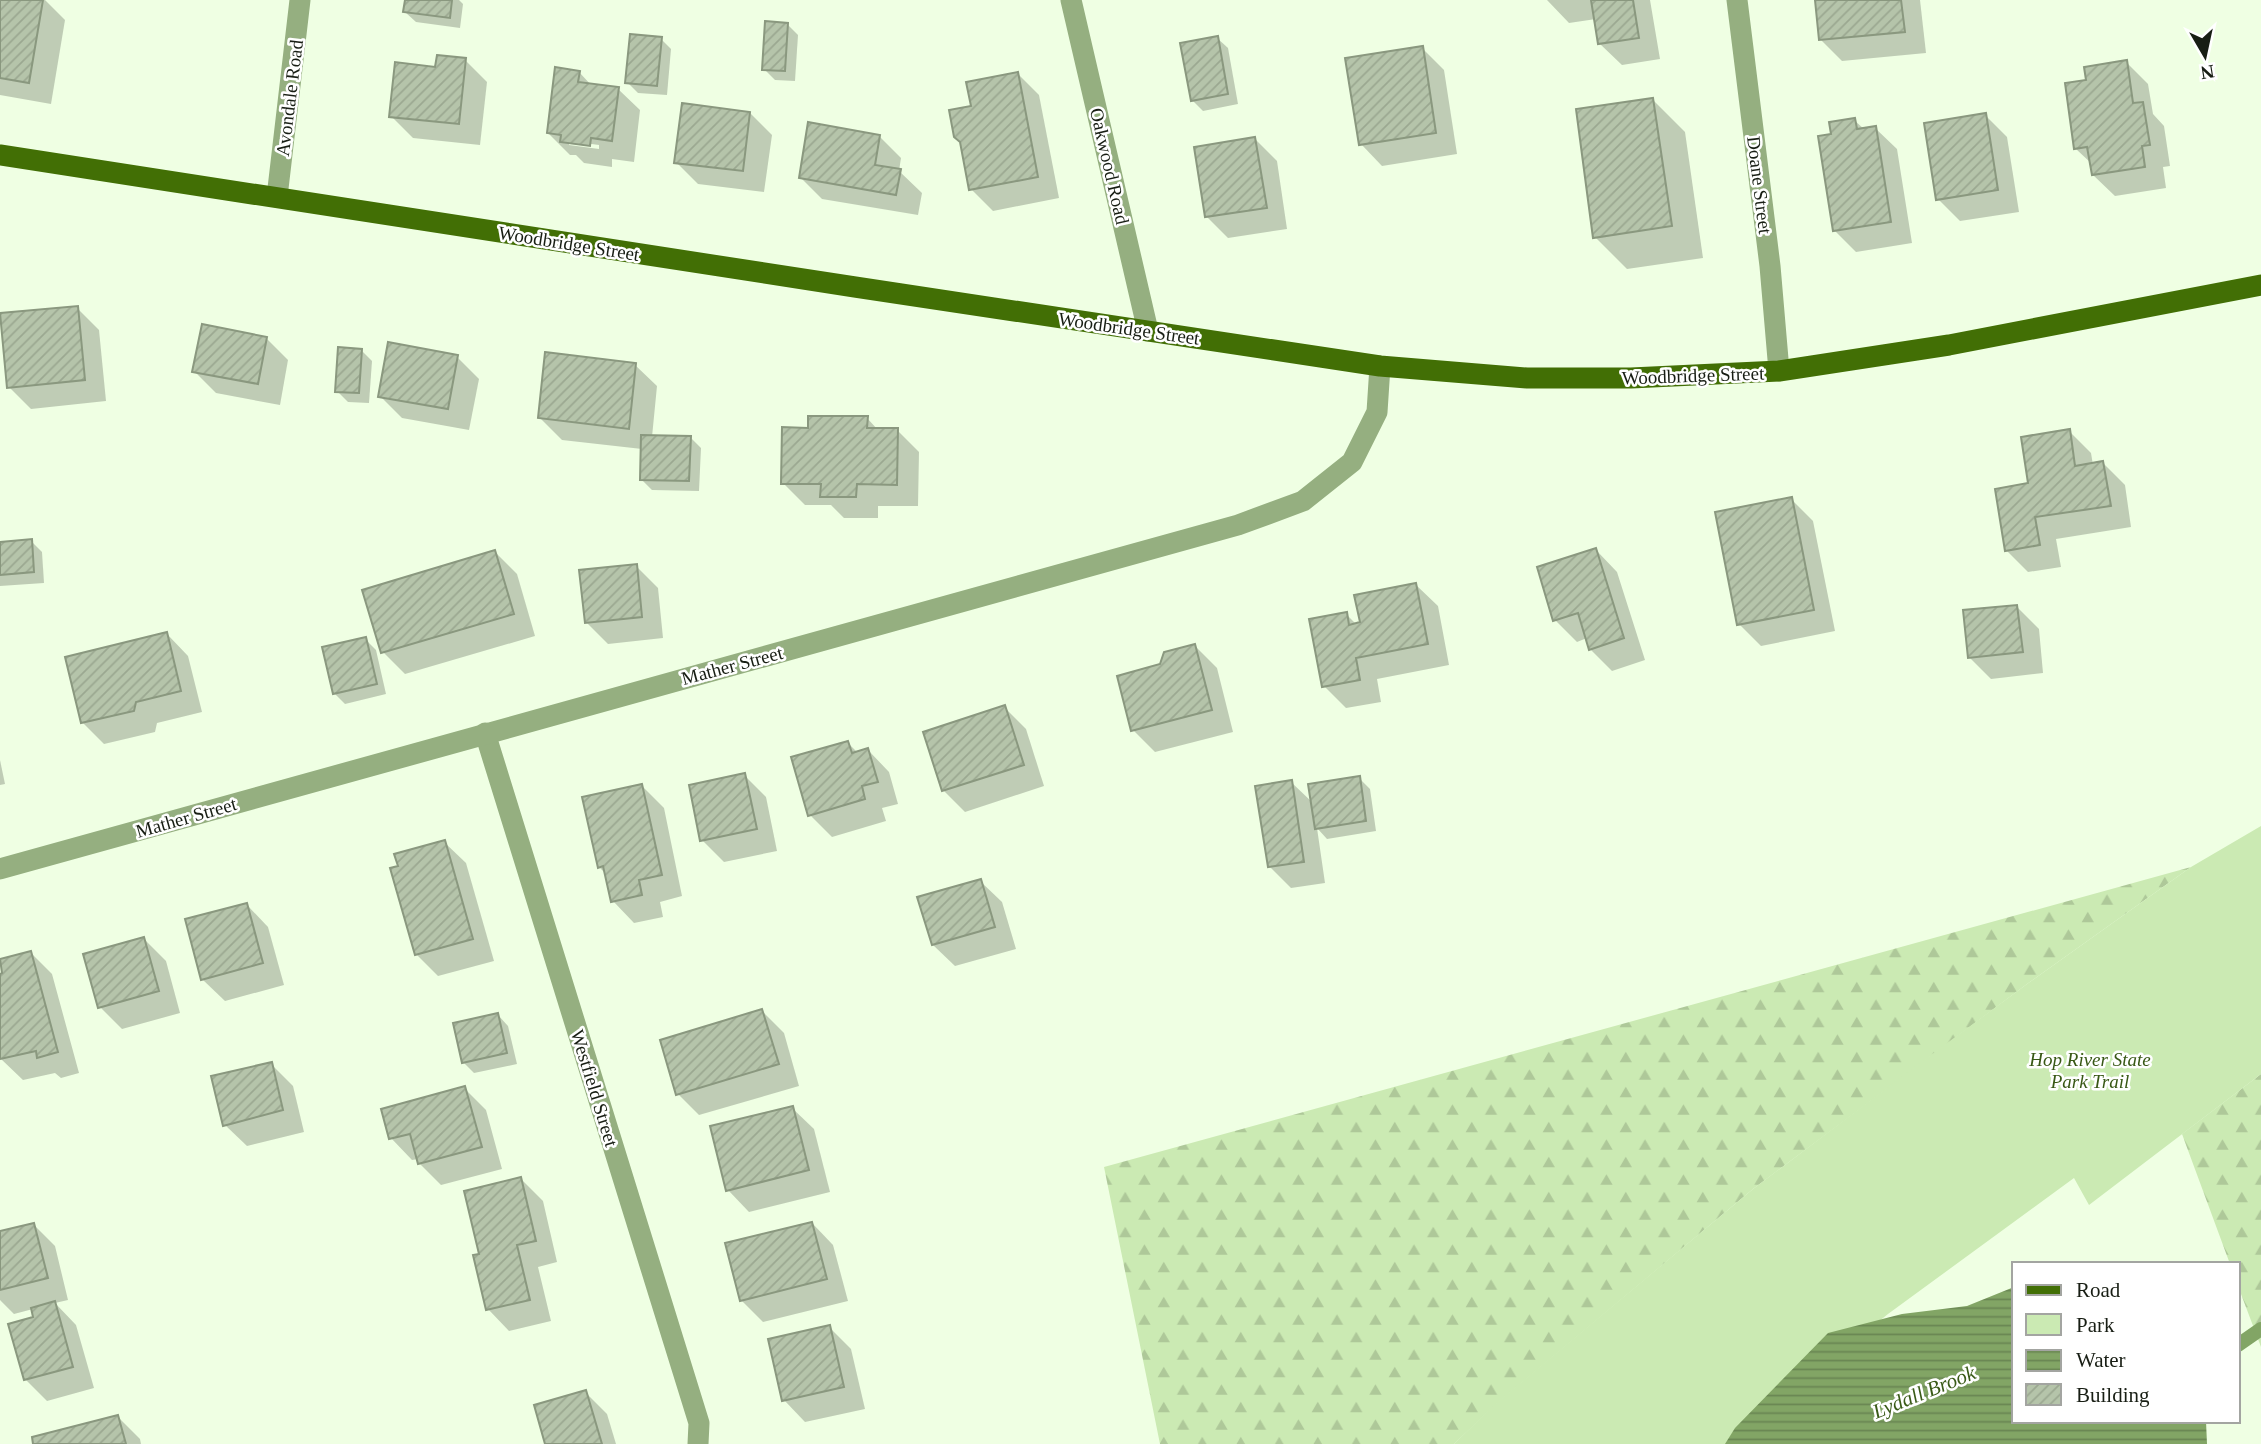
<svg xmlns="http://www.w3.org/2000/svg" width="2261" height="1444" viewBox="0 0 2261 1444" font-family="'Times New Roman',serif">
<defs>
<pattern id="forest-firs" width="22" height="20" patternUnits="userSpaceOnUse" patternTransform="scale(1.75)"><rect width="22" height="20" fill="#cbeab3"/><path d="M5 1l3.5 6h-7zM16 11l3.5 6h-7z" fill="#aec899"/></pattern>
<pattern id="water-rules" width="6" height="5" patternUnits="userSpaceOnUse" patternTransform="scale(1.75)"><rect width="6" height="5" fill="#82a565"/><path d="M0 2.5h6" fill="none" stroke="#698652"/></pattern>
<pattern id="building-hatch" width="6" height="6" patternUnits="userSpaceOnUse" patternTransform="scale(1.75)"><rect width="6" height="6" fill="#b5c4aa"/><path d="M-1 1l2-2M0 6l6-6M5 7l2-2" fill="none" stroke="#9ba891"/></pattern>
</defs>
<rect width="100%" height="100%" fill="#efffe3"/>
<g fill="url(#forest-firs)">
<path d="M2191 867 2027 984 1753 1189 1495 1405 1454 1444H1160L1104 1167Z"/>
<path d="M2261 1074V1347L2238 1286V1264H2230L2182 1134Z"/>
</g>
<path fill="#cbeab3" d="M2261 826V1074L2089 1205 2074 1178 1888 1314 1727 1444H1454L1494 1405 1753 1189 1908 1072 2027 984 2191 867Z"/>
<path fill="url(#water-rules)" d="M2014 1287V1421H2206L2207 1444H1725L1735 1428 1828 1333 1902 1314 1967 1306Z"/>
<g fill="#0003" fill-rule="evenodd">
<path d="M0 0H45L65 20 51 104 0 95Z"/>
<path d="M406 0H459L463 4 460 28 416 22 405 12Z"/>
<path d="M1547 0H1650L1660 59 1622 65 1600 44 1596 19 1569 23Z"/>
<path d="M1816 0H1920L1926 53 1842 61 1820 39Z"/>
<path d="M787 24 798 35 795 81 775 80 764 69Z"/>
<path d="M1217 38 1228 48 1238 104 1203 111 1192 100Z"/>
<path d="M661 39 671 49 667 95 638 93 627 82Z"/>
<path d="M1422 48 1444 70 1457 154 1382 166 1361 144Z"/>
<path d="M465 60 487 82 480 145 413 138 391 116Z"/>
<path d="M2126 62 2148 84 2153 114 2164 126 2170 166 2163 167 2166 188 2115 196 2093 175 2092 164 2076 149 2088 81Z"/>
<path d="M579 72 592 86 618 89 640 110 634 162 612 159V167L584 163 576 155H570L548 133ZM569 141 599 145V149L569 145Z"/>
<path d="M1017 73 1039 95 1059 198 993 211 971 189 973 108Z"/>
<path d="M1653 100 1685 132 1703 258 1627 269 1595 237Z"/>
<path d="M750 113 772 135 764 192 698 184 676 162Z"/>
<path d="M1985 115 2007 137 2019 212 1960 221 1938 199Z"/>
<path d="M1854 120 1864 129 1875 128 1897 149 1912 243 1856 252 1834 230 1833 135Z"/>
<path d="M879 136 901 158 899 171 922 193 918 215 822 199 801 178Z"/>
<path d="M1255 139 1277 161 1287 229 1228 238 1206 216Z"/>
<path d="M77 308 99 330 106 401 31 409 9 387Z"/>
<path d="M266 338 288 360 280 405 216 393 194 371Z"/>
<path d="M361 350 372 361 369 403 348 402 337 391Z"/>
<path d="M457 357 479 379 469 430 402 418 380 396Z"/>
<path d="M635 365 657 386 652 437H690L701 448 699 491 652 490 641 479 642 449 562 440 540 418Z"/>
<path d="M867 418 878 430H897L919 452 918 506H878V518H844L831 505H805L783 483 809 429Z"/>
<path d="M2069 431 2091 453 2093 465 2103 463 2125 485 2131 527 2056 539 2061 567 2028 572 2006 550 2030 485Z"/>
<path d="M1791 499 1813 521 1835 631 1761 646 1739 624Z"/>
<path d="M31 541 42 552 44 583 0 586V543Z"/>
<path d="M1596 550 1617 572 1645 660 1612 671 1590 649 1587 638 1577 642 1555 620Z"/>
<path d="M495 552 517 574 535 636 405 674 383 652Z"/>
<path d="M636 566 658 588 663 638 608 644 586 622Z"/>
<path d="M1416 585 1438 606 1449 665 1377 679 1381 702 1346 708 1324 686 1346 614 1357 625Z"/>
<path d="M2017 607 2039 629 2043 673 1991 679 1970 658Z"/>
<path d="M167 634 188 656 202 712 157 723 155 732 104 744 82 722Z"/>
<path d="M365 639 376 650 386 694 345 704 335 694Z"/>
<path d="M1195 646 1217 668 1233 732 1155 752 1133 730Z"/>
<path d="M1004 707 1026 729 1044 786 965 812 943 790Z"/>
<path d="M848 743 858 753 868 750 889 772 898 804 882 808 886 821 832 837 810 815Z"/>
<path d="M0 760 5 784 0 785Z"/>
<path d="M744 775 766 797 777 851 724 862 702 840Z"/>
<path d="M1359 778 1370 789 1376 831 1327 839 1317 828 1325 883 1291 888 1269 866 1291 782 1313 803Z"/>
<path d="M642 786 664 808 682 896 660 902 663 917 634 923 613 901 607 875 599 867Z"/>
<path d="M444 842 466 863 494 961 438 976 416 954Z"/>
<path d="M980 881 1002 902 1016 949 955 966 933 945Z"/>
<path d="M247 905 268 927 284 985 225 1001 203 980 187 920Z"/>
<path d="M144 939 166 961 180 1013 122 1029 100 1007Z"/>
<path d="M31 953 52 974 79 1073 61 1078 55 1073 23 1080 1 1059 0 975 4 974Z"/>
<path d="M762 1011 784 1033 799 1086 699 1115 678 1094Z"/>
<path d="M498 1015 508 1026 517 1064 474 1073 463 1062Z"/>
<path d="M271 1064 293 1086 304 1132 247 1146 225 1125Z"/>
<path d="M464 1088 486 1110 502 1169 441 1185 419 1163 418 1159 412 1160 391 1138Z"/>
<path d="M792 1108 814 1129 830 1192 749 1212 728 1190Z"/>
<path d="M521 1179 543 1201 557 1262 538 1267 551 1321 509 1331 488 1309 481 1256Z"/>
<path d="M812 1223 833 1245 848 1301 763 1322 741 1300Z"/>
<path d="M34 1225 55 1246 68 1300 55 1303 76 1325 94 1388 47 1401 25 1379 36 1318 33 1309 14 1314 0 1300V1233Z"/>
<path d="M829 1327 851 1349 865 1409 805 1422 784 1400Z"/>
<path d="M585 1392 607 1414 616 1444H547Z"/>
<path d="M118 1417 140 1439 141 1444H35Z"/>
</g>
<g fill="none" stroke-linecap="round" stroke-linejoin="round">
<path stroke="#82a565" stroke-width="14" d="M2238 1345 2261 1329"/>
</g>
<g fill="url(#building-hatch)" stroke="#8a987f" stroke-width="2">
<path d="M0 0H43L29 83 0 78Z"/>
<path d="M405 0H452L450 18 403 12Z"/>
<path d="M1591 0H1633L1639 38 1598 44Z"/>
<path d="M1815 0H1901L1905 32 1819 40Z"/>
<path d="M765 21 788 23 785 71 762 70Z"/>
<path d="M630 34 662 37 657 86 625 83Z"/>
<path d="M1218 36 1228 94 1191 101 1180 43Z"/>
<path d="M1423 46 1436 133 1359 145 1345 58Z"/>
<path d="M437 55 466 58 459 124 389 117 395 62 435 67Z"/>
<path d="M2127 60 2133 103 2143 102 2150 145 2142 146 2145 167 2092 175 2087 147 2074 149 2065 83 2086 80 2084 67Z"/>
<path d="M555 67 580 71 578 82 619 87 612 141 591 138 590 146 560 142 561 135 547 133Z"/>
<path d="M1018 72 1038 177 969 190 960 142 954 137 949 110 971 106 966 82Z"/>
<path d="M1653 98 1672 226 1593 238 1576 109Z"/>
<path d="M682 103 750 112 743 171 674 163Z"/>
<path d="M1986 113 1998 190 1936 200 1924 123Z"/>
<path d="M1855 118 1857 129 1876 126 1891 222 1833 231 1818 136 1831 134 1829 122Z"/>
<path d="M808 122 880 135 875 165 901 169 896 195 799 178Z"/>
<path d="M1255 137 1267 208 1205 217 1194 147Z"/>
<path d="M78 306 85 380 7 388 0 313Z"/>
<path d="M202 324 267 337 258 384 192 372Z"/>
<path d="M388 342 458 355 448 409 378 397Z"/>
<path d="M338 347 362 349 359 393 335 392Z"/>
<path d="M545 352 636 363 629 429 538 418Z"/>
<path d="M808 416H868L867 428H898L897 485 857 484 856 497H820L821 484H781L782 427 808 428Z"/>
<path d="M2070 429 2075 466 2103 461 2111 506 2035 517 2040 545 2005 551 1995 489 2028 483 2021 437Z"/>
<path d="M641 435 691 436 689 481 640 480Z"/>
<path d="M1792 497 1814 610 1737 625 1715 512Z"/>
<path d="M32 539 34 572 0 575V542Z"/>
<path d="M1596 548 1624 638 1589 650 1578 613 1553 621 1537 567Z"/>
<path d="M495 550 514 614 381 653 362 590Z"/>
<path d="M637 564 642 617 585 623 579 570Z"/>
<path d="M1416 583 1428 644 1356 658 1360 680 1322 687 1309 619 1347 612 1349 625 1360 622 1354 595Z"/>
<path d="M2017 605 2023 652 1968 658 1963 610Z"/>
<path d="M167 632 181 691 136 702 134 711 81 723 65 657Z"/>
<path d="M366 637 377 684 333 694 322 647Z"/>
<path d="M1195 644 1212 710 1131 731 1117 676 1160 664 1164 652Z"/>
<path d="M1005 705 1024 765 942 791 923 732Z"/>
<path d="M848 741 852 753 868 748 878 782 862 786 865 799 808 816 791 757Z"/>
<path d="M745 773 757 829 700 841 689 785Z"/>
<path d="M1360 776 1366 821 1315 829 1308 784Z"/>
<path d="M1292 780 1304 862 1268 867 1255 786Z"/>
<path d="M642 784 662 875 639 880 642 895 611 902 603 866 598 868 582 797Z"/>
<path d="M445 840 473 939 415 955 390 868 398 866 394 854Z"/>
<path d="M981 879 995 927 932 945 917 897Z"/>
<path d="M247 903 263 963 201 980 185 919Z"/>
<path d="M144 937 159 991 98 1008 83 954Z"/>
<path d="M31 951 58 1052 37 1058 36 1051 0 1059V974L2 973 0 959Z"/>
<path d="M762 1009 779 1064 676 1095 660 1040Z"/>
<path d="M498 1013 507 1053 462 1063 453 1023Z"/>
<path d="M272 1062 283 1110 223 1126 211 1076Z"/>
<path d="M465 1086 482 1147 418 1164 410 1134 389 1139 381 1109Z"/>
<path d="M793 1106 809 1170 726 1191 710 1126Z"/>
<path d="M521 1177 536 1241 517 1245 530 1300 486 1310 473 1255 479 1254 464 1191Z"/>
<path d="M812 1222 827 1279 740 1301 725 1243Z"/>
<path d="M34 1223 48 1278 0 1290V1231Z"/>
<path d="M55 1301 73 1367 24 1380 8 1324 33 1317 31 1308Z"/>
<path d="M830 1325 844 1387 782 1401 768 1339Z"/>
<path d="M586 1390 602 1444H545L534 1405Z"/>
<path d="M118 1415 126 1444H33L32 1437Z"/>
</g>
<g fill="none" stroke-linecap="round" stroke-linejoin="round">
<g stroke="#95af80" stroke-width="21">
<path d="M1071 0 1148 331"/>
<path d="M1737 0 1770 266 1779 371"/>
<path d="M277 197 300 0"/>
<path d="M485 733 699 1423 698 1444"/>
<path d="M0 869 1238 525 1303 501 1352 462 1377 412 1380 366"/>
</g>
<path stroke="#426f05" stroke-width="21" d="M0 155 855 287 1380 366 1527 378H1631L1779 371 1949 345 2261 285"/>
</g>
<g text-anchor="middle" stroke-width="5" stroke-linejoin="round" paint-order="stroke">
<g font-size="19" fill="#181e14" stroke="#fff">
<text transform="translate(289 98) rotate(-83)" y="7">Avondale Road</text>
<text transform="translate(1110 166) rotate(77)" y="7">Oakwood Road</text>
<text transform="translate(1760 185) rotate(83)" y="7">Doane Street</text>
<text transform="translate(569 243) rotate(9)" y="7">Woodbridge Street</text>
<text transform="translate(1129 328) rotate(8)" y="7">Woodbridge Street</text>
<text transform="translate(1693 375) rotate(-2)" y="7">Woodbridge Street</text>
<text transform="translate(732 665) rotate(-15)" y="7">Mather Street</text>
<text transform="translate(186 817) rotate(-16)" y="7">Mather Street</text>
<text transform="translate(595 1088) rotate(73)" y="7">Westfield Street</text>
</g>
<g font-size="19" font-style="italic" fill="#385815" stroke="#fff">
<text x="2090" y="1066">Hop River State<tspan x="2090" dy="22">Park Trail</tspan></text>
</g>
<g font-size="21" font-style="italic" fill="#3a5b18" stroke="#fff">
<text transform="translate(1924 1392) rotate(-22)" y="7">Lydall Brook</text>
</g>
</g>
<rect x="2012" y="1262" width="228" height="161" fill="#ffffff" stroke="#a3a5a1" stroke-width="2"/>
<rect x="2026" y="1285" width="35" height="10" fill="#426f05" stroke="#a3a5a1" stroke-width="2"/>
<text x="2076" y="1297" font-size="21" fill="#181e14">Road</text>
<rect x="2026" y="1314" width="35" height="21" fill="#cbeab3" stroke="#a3a5a1" stroke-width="2"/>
<text x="2076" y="1332" font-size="21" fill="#181e14">Park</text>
<rect x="2026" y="1350" width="35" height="21" fill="url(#water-rules)" stroke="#a3a5a1" stroke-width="2"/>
<text x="2076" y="1367" font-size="21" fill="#181e14">Water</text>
<rect x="2026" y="1384" width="35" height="21" fill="url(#building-hatch)" stroke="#a3a5a1" stroke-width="2"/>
<text x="2076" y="1402" font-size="21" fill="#181e14">Building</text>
<g transform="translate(2205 56) rotate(171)" stroke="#ffffff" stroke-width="5" paint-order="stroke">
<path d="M0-5L12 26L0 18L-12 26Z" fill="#181e14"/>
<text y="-10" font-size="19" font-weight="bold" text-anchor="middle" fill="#181e14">N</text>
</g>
</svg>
